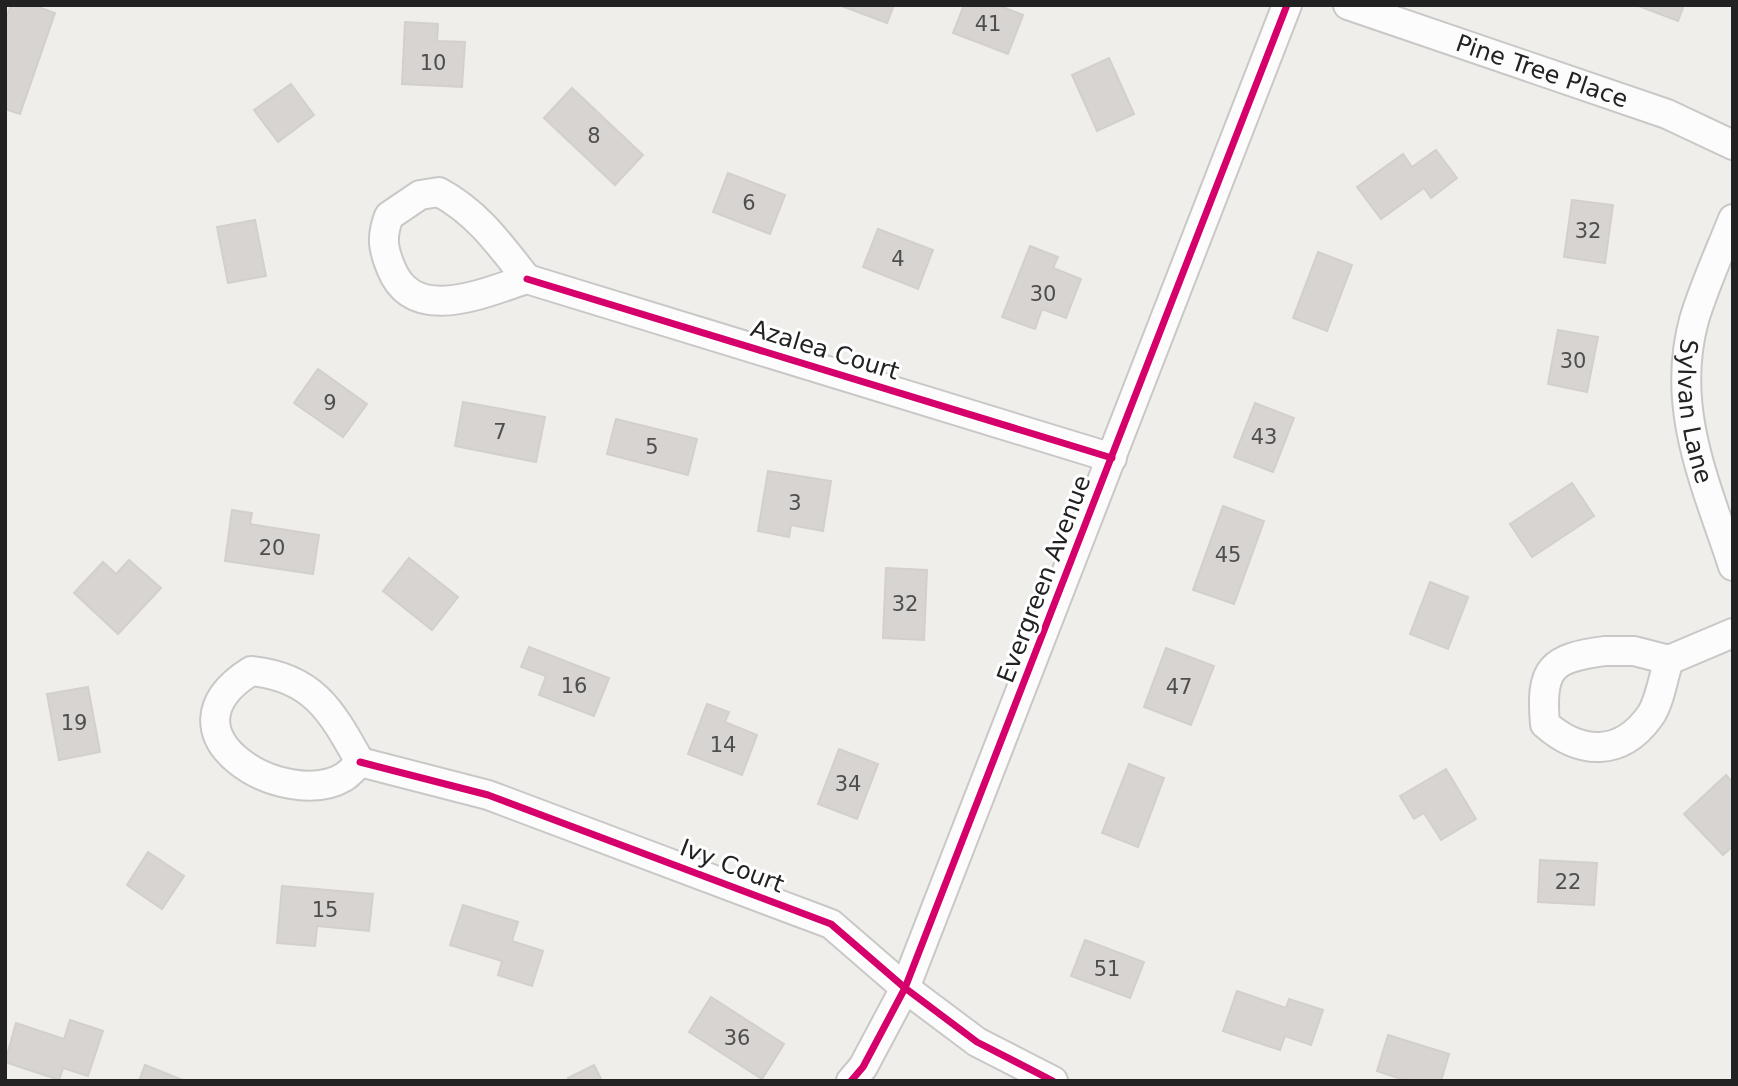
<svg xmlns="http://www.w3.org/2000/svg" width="1738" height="1086" viewBox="0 0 1738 1086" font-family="'DejaVu Sans',sans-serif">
<rect width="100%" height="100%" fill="#f0eeeb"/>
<g fill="#d7d4d2" stroke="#d3d0cc" stroke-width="2">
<path d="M11 5H33L55 13 20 114 5 109V21Z"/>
<path d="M839 5H894L887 23Z"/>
<path d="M964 5H998L1023 15 1008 54 953 33Z"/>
<path d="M1636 5H1684L1678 21Z"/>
<path d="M405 22 438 24 437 41 465 42 462 87 402 84Z"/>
<path d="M1109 58 1134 114 1097 131 1072 75Z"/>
<path d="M291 84 314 115 278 142 254 110Z"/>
<path d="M572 88 643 155 615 185 544 118Z"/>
<path d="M1436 150 1457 178 1431 198 1424 188 1381 219 1357 187 1403 154 1412 167Z"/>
<path d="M728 173 785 195 770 234 713 212Z"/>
<path d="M1572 200 1613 205 1605 263 1564 257Z"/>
<path d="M255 220 266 276 228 283 217 227Z"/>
<path d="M878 229 933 250 918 289 863 267Z"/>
<path d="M1030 246 1058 257 1053 268 1081 279 1066 318 1042 309 1035 329 1002 317Z"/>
<path d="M1318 252 1352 265 1327 331 1293 318Z"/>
<path d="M1558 330 1598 337 1587 392 1548 384Z"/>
<path d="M318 369 367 404 343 437 294 403Z"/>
<path d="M463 402 545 417 536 462 455 446Z"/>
<path d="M1255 403 1294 418 1273 472 1234 457Z"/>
<path d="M616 419 697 439 688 475 607 454Z"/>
<path d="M768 471 831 481 823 531 791 525 789 537 758 531Z"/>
<path d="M1572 483 1594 516 1532 557 1510 524Z"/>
<path d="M1223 506 1264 521 1234 604 1193 590Z"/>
<path d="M232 510 252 513 250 524 319 535 313 574 225 561Z"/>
<path d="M409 558 458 597 432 630 383 591Z"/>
<path d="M129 560 161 588 118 634 74 593 103 562 116 574Z"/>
<path d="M886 568 927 570 924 640 883 638Z"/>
<path d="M1430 582 1468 597 1448 649 1410 634Z"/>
<path d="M529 647 609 678 594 716 539 695 546 676 521 667Z"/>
<path d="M1166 648 1214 666 1191 725 1144 707Z"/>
<path d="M88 687 100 752 59 760 47 694Z"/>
<path d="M707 704 729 712 725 722 757 735 742 775 688 754Z"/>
<path d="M839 749 878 764 857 819 818 804Z"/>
<path d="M1129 764 1164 778 1138 847 1102 833Z"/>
<path d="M1446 769 1476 819 1441 840 1424 813 1414 819 1400 796Z"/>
<path d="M1726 775 1733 783V846L1723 855 1684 814Z"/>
<path d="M148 852 184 876 162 909 127 885Z"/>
<path d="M1540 860 1597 863 1594 905 1538 902Z"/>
<path d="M282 886 373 894 369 931 317 926 315 946 277 943Z"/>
<path d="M463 905 518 922 512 941 543 951 532 986 498 975 502 961 450 945Z"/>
<path d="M1085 940 1144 962 1130 998 1071 976Z"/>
<path d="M1237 991 1286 1008 1289 999 1323 1010 1311 1045 1285 1036 1280 1050 1223 1031Z"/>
<path d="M711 997 784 1044 762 1079 689 1032Z"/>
<path d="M70 1020 103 1031 88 1076 63 1068 59 1080 5 1062 16 1023 64 1039Z"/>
<path d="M1388 1035 1449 1054 1441 1081H1407L1377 1071Z"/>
<path d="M145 1065 185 1081H139Z"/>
<path d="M594 1065 602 1081H569L568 1078Z"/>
</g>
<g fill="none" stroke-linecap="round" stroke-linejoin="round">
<defs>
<g id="street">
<path id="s1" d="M1348 5 1667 114 1733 145"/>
<path d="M439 192C478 213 500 245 527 279 485 292 414 326 391 268 383 249 381 237 389 216L420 195Z"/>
<path id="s2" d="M1733 219C1720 252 1704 286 1694 320 1670 408 1706 484 1733 566"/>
<path d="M527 279 1112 458"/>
<path d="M1605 651H1634L1669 660C1663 677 1660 702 1650 716 1621 757 1580 755 1545 724 1540 668 1551 658 1605 651Z"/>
<path d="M1669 660 1733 633"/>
<path d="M251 671C314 677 332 712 360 762 355 767 350 773 344 777 286 812 151 734 251 671Z"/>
<path d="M360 762 488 795 831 924 905 988 977 1042 1053 1081"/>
<path d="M851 1081 863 1067 905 988 1287 5"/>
</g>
</defs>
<use href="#street" stroke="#c9c8c7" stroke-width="32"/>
<use href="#street" stroke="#fdfcfc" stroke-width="28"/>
<defs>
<g id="cycleway">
<path d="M527 279 1112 458"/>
<path d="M360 762 488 795 831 924 905 988 977 1042 1053 1081"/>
<path d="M851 1081 863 1067 905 988 1287 5"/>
</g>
</defs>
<use href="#cycleway" stroke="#fff" stroke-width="11"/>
<use href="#cycleway" stroke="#d6006c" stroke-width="7"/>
</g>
<g text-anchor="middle" stroke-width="6" stroke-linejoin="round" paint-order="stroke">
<g font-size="21" fill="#4f4e4e">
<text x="988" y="31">41</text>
<text x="433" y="70">10</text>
<text x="594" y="143">8</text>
<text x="749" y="210">6</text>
<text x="1588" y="238">32</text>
<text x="898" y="266">4</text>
<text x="1043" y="301">30</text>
<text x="1573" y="368">30</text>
<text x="330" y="410">9</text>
<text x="500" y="439">7</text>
<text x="1264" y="444">43</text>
<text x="652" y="454">5</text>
<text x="795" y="510">3</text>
<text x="272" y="555">20</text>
<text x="1228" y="562">45</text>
<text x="905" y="611">32</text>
<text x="574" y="693">16</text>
<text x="1179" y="694">47</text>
<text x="74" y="730">19</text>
<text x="723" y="752">14</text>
<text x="848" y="791">34</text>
<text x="1568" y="889">22</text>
<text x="325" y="917">15</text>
<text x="1107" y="976">51</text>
<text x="737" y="1045">36</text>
</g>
<g font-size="24" fill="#222" stroke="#fff">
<text dy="8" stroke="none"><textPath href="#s1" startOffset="205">Pine Tree Place</textPath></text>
<text transform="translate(825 350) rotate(17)" y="8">Azalea Court</text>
<text dy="8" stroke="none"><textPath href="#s2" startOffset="201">Sylvan Lane</textPath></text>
<text transform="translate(1044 579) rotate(-69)" y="8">Evergreen Avenue</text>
<text transform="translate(732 866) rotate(21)" y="8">Ivy Court</text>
</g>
</g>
<rect width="1738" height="1086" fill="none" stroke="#222222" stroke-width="14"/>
</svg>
